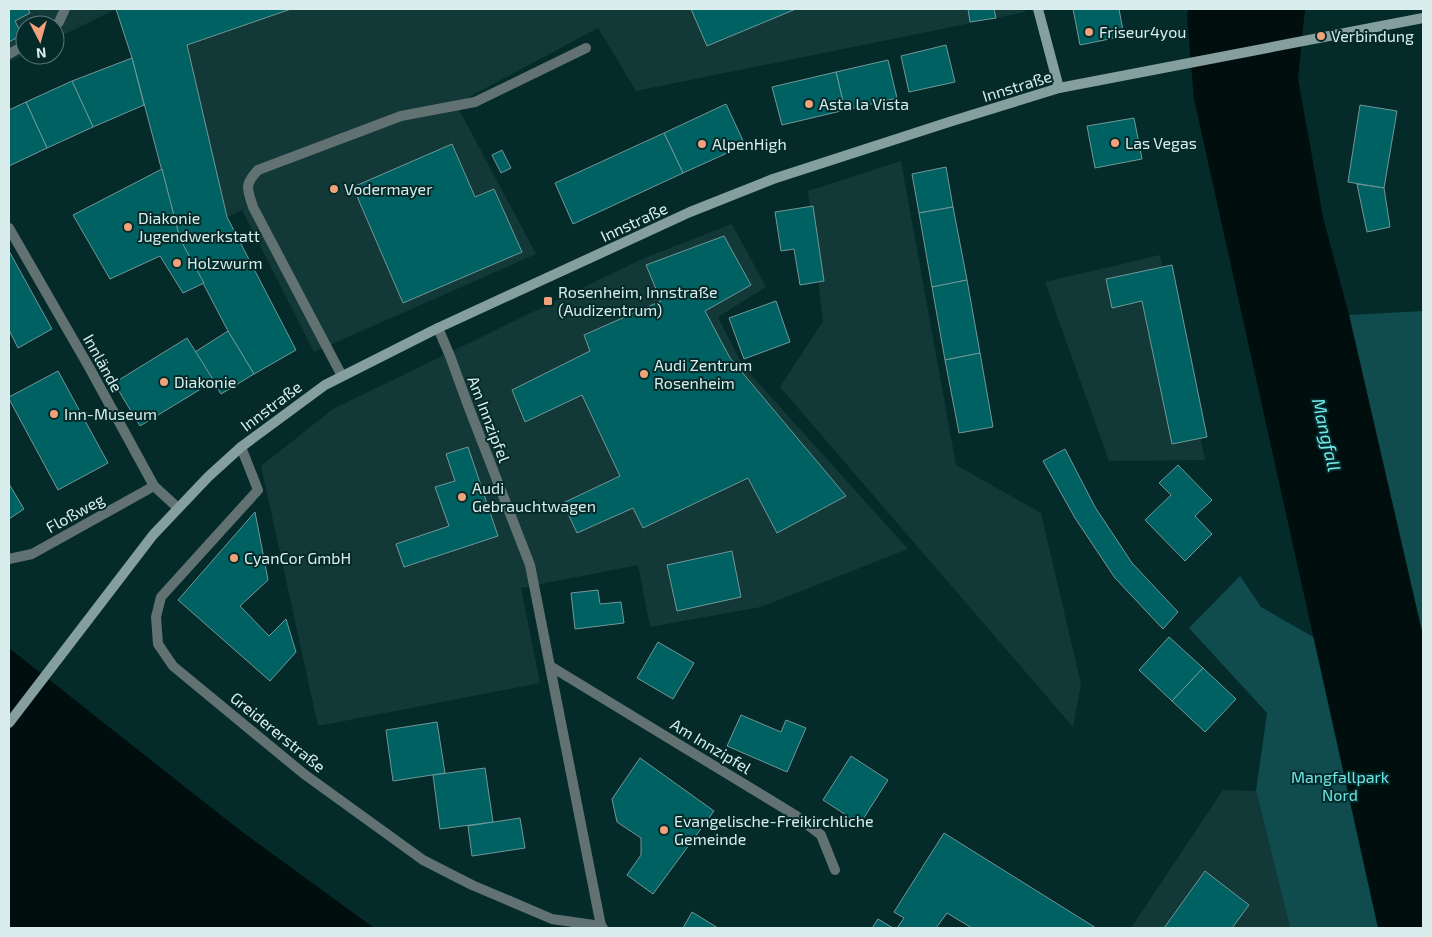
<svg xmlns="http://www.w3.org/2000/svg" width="1432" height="937" viewBox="0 0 1432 937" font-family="'Exo 2',sans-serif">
<rect width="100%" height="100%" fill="#042a2a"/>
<g fill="#133838">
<path d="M9 9H1025V12L636 91 598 28 456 104 536 254 314 352 242 210 180 239 132 58 116 9 55 39V25H25V54L9 62Z"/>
<path d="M901 161 956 465 1041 513 1081 684 1073 727 780 387 823 321 808 191Z"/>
<path d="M732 224 766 287 718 317 743 366 908 549 761 607 650 627 638 565 521 588 540 683 318 726 261 466 333 409 642 259Z"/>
<path d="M1160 255 1205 460 1109 461 1045 282Z"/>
<path d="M1223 790 1256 791 1290 928H1131Z"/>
</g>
<g fill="#104c4d">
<path d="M1423 311V636L1349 315Z"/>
<path d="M1240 576 1261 607 1423 700V928H1290L1256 791 1267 713 1189 628Z"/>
</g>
<g fill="#000e0e">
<path d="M1188 9H1305L1298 79 1323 217 1349 315 1423 636V928H1378L1194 99 1187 16Z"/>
<path d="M9 648 237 828 374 928H9Z"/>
</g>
<g fill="#006163" stroke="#729797">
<path d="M9 9H28L30 13 15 21 22 35 9 42Z"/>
<path d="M116 9H291L187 45 227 217 296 350 254 374 228 331 180 239 132 58Z"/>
<path d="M691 9H796L707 46Z"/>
<path d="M968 9H994L996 18 970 22Z"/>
<path d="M1073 9H1119L1124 36 1080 45Z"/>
<path d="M946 45 955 82 909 92 901 56Z"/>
<path d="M132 58 144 105 93 127 72 81Z"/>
<path d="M888 60 897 98 845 110 836 72Z"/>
<path d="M836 72 845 110 782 125 772 87Z"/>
<path d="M72 81 93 127 47 148 26 102Z"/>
<path d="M26 102 47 148 9 166V110Z"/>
<path d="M726 104 745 145 683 173 664 133Z"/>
<path d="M1360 105 1397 111 1384 188 1348 182Z"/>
<path d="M1134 118 1142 159 1095 168 1087 126Z"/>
<path d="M664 133 683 173 573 224 555 183Z"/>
<path d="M452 144 475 197 494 189 522 252 403 303 353 187Z"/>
<path d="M502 150 511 168 501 173 492 155Z"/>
<path d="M946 167 953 207 919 213 912 174Z"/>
<path d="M162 169 180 239 204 283 183 293 160 256 110 279 73 215Z"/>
<path d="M1357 184 1384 188 1390 227 1367 232Z"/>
<path d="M813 206 824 281 800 285 794 249 781 251 775 212Z"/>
<path d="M953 207 967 280 932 287 919 213Z"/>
<path d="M724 236 751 285 705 311 730 358 846 496 777 533 748 478 643 528 633 508 577 533 563 503 620 476 582 395 525 422 512 390 590 351 584 335 661 301 646 265Z"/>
<path d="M9 251 52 329 18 348 9 330Z"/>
<path d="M1172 265 1207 437 1172 444 1142 301 1112 308 1106 279Z"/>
<path d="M967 280 980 353 945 360 932 287Z"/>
<path d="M776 301 790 342 744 359 729 318Z"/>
<path d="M228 331 254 374 221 394 195 352Z"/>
<path d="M187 338 214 381 140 426 114 383Z"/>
<path d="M980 353 993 427 959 433 945 360Z"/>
<path d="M58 371 108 463 58 490 9 399V397Z"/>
<path d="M468 447 498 536 404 567 396 544 449 526 435 487 455 481 446 454Z"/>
<path d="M1065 449 1095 507 1132 563 1178 612 1163 629 1115 578 1075 518 1043 461Z"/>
<path d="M1178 465 1212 500 1195 516 1212 534 1185 561 1145 520 1171 495 1159 483Z"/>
<path d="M9 484 24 509 9 519Z"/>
<path d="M255 512 268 580 240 606 269 636 286 619 296 652 270 681 178 600Z"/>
<path d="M732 551 741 597 677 611 667 565Z"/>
<path d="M598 590 600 604 621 602 624 623 575 629 571 593Z"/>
<path d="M1169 637 1203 668 1172 701 1139 670Z"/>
<path d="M658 642 694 663 673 699 637 678Z"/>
<path d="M1203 668 1236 699 1205 732 1172 701Z"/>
<path d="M741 715 781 732 786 720 806 728 787 772 727 746Z"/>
<path d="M437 722 445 773 393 781 386 730Z"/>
<path d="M851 756 888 780 860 824 823 800Z"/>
<path d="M640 758 714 811 653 894 627 875 641 855V838L617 822 612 799Z"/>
<path d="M485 768 493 822 440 829 433 775Z"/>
<path d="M520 818 525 848 472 856 468 826Z"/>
<path d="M944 833 1096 928H972L947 913 936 928H897L904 918 894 912Z"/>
<path d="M1205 871 1249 905 1232 928H1164Z"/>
<path d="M692 912 718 928H683Z"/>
<path d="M878 919 893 928H872Z"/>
</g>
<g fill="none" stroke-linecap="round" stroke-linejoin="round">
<g stroke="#627272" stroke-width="10">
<path d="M55 26 59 22 65 9"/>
<path d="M9 54 25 45"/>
<path d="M342 376 253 207C247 188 244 185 258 170L401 116 475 102 586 48"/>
</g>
<g stroke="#627272" stroke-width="10">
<path d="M9 228 89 367 154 486 178 508"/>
<path d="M438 328 450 356 469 408 530 565 601 926"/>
<path d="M241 447 258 490 161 597 156 617 158 644 173 666 304 774 423 860 472 885 552 919 601 926 603 928"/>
<path d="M9 559 32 554 154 486"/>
<path d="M550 666 795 815 821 835 835 870"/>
</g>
<g stroke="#859e9e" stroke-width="10">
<path d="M1038 9 1059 88"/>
<path d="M9 723 153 535 208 477 241 447 325 385 438 328 690 212 773 179 949 122 1059 88 1423 18"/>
</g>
</g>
<g fill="#f1a27b" stroke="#042a2a" stroke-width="2">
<circle cx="1089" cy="32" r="5"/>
<circle cx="1321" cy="36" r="5"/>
<circle cx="809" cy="104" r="5"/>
<circle cx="1115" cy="143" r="5"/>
<circle cx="702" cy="144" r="5"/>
<circle cx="334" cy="189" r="5"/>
<circle cx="128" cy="227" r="5"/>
<circle cx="177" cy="263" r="5"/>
<rect x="543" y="296" width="10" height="10" rx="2.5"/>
<circle cx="644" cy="374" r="5"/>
<circle cx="164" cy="382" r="5"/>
<circle cx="54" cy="414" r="5"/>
<circle cx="462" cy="497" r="5"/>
<circle cx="234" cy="558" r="5"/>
<circle cx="664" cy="830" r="5"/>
</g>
<g text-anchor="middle" stroke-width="4" stroke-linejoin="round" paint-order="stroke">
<g font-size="16" fill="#daeded" stroke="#042a2a" text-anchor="start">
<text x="1099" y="38">Friseur4you</text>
<text x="1331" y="42">Verbindung</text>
<text x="819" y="110">Asta la Vista</text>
<text x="1125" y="149">Las Vegas</text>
<text x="712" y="150">AlpenHigh</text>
<text x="344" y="195">Vodermayer</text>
<text x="138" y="224">Diakonie<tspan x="138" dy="18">Jugendwerkstatt</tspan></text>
<text x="187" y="269">Holzwurm</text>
<text x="558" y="298">Rosenheim, Innstraße<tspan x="558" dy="18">(Audizentrum)</tspan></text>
<text x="654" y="371">Audi Zentrum<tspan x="654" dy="18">Rosenheim</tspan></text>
<text x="174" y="388">Diakonie</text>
<text x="64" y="420">Inn-Museum</text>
<text x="472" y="494">Audi<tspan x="472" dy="18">Gebrauchtwagen</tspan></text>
<text x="244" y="564">CyanCor GmbH</text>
<text x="674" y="827">Evangelische-Freikirchliche<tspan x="674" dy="18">Gemeinde</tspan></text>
</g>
<g font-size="16" fill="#daeded" stroke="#042a2a">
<text transform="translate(1017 86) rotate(-17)" y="6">Innstraße</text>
<text transform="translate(634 222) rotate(-25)" y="6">Innstraße</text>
<text transform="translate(103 363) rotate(61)" y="6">Innlände</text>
<text transform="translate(271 406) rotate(-37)" y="6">Innstraße</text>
<text transform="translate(489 419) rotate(69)" y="6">Am Innzipfel</text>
<text transform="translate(75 513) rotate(-29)" y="6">Floßweg</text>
<text transform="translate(278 732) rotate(39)" y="6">Greidererstraße</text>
<text transform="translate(711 746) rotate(31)" y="6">Am Innzipfel</text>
</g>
<g font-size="16" fill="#6ee4e5" stroke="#042a2a">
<text x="1340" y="783">Mangfallpark<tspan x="1340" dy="18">Nord</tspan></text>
</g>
<g font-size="18" font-style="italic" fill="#74e9eb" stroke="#042a2a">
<text transform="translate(1326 435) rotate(77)" y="6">Mangfall</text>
</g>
</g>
<rect width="1432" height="937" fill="none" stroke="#daeded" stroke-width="20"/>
<g transform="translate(40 40) rotate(174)"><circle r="24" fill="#042a2a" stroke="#5a7878"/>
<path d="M0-4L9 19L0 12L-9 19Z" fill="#f1a27b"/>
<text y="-8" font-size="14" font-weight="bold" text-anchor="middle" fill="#daeded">N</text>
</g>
</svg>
